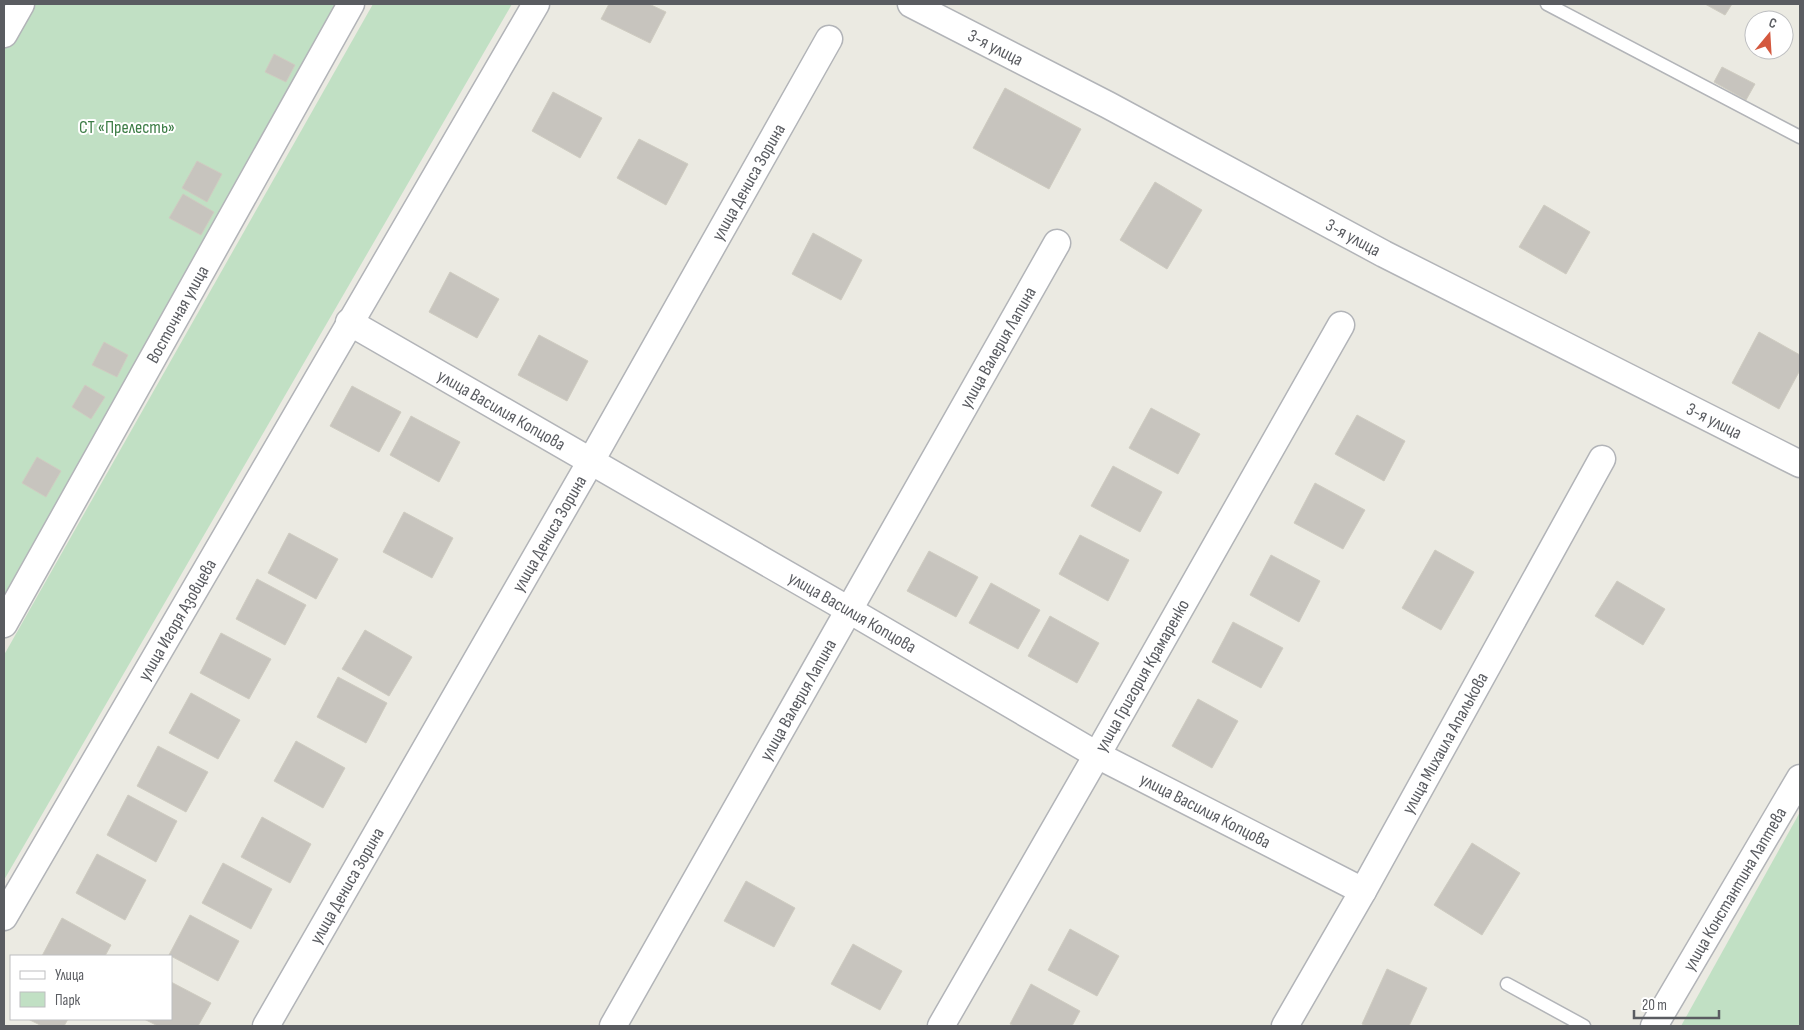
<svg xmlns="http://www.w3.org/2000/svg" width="1804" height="1030" viewBox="0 0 1804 1030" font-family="'Sofia Sans Condensed',sans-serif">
<rect width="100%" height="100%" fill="#ebeae2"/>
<g fill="#c1e0c4">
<path d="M4 4H336L4 600Z"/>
<path d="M373 4H512L4 880V655Z"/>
<path d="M1800 812V1026H1681Z"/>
</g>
<g fill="#c7c4be" stroke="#cfccc1">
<path d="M609 4H649L666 12 650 43 601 19Z"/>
<path d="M1705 4H1732L1725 15Z"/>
<path d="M274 54 295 65 286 82 265 72Z"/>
<path d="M1722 67 1755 84 1746 100 1714 82Z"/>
<path d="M1005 88 1081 129 1049 189 973 148Z"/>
<path d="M553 92 602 118 580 158 532 131Z"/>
<path d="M639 139 688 164 666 205 617 178Z"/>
<path d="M197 161 222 174 207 202 182 188Z"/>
<path d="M1155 182 1202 210 1167 269 1120 240Z"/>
<path d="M183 194 214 212 201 235 169 218Z"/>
<path d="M1544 205 1590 232 1566 274 1519 247Z"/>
<path d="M813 233 862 260 841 300 792 274Z"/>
<path d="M450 272 499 299 477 338 429 312Z"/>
<path d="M1759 332 1800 355V370L1779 409 1732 383Z"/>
<path d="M539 335 588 361 567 401 518 375Z"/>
<path d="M104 342 128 355 117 377 92 365Z"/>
<path d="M85 385 105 397 91 419 72 407Z"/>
<path d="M352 386 401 412 379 452 330 426Z"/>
<path d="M1151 408 1200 434 1178 474 1129 448Z"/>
<path d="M1357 415 1405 441 1384 481 1335 454Z"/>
<path d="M411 416 460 442 439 482 390 455Z"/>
<path d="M37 457 61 471 46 497 22 483Z"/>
<path d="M1113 466 1162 492 1140 532 1091 506Z"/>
<path d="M1315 483 1365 510 1343 549 1294 523Z"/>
<path d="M404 512 453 538 432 578 383 552Z"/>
<path d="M289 533 338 559 316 599 268 573Z"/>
<path d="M1080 535 1129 560 1108 601 1059 574Z"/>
<path d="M1435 550 1474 572 1441 630 1402 608Z"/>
<path d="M929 551 978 577 956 617 907 591Z"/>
<path d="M1271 555 1320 581 1299 622 1250 595Z"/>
<path d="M257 579 306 605 285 645 236 619Z"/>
<path d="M1617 581 1665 609 1643 645 1595 616Z"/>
<path d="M991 583 1040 610 1018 649 969 623Z"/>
<path d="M1050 616 1099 643 1077 683 1028 656Z"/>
<path d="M1233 622 1283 648 1261 688 1212 662Z"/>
<path d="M365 630 412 657 389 696 342 669Z"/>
<path d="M221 633 271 659 249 699 200 673Z"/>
<path d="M338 677 387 703 366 743 317 717Z"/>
<path d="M191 693 240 720 218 759 169 733Z"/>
<path d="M1198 699 1238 721 1212 768 1172 746Z"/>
<path d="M296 741 345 768 323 808 274 781Z"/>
<path d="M158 746 208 772 186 812 137 786Z"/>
<path d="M128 795 177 821 156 862 107 835Z"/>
<path d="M262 817 311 844 290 883 241 857Z"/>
<path d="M1472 843 1520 873 1482 935 1434 905Z"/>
<path d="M97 854 146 880 125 920 76 893Z"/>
<path d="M223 863 272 889 251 929 202 903Z"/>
<path d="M746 881 795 908 774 947 724 921Z"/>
<path d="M190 915 239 941 218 981 169 955Z"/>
<path d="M62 918 111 945 105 956H42Z"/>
<path d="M1070 929 1119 956 1097 996 1048 970Z"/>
<path d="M853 944 902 971 880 1010 831 984Z"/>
<path d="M1387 969 1427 988 1409 1026H1367L1362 1024Z"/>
<path d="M171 982 211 1003 198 1026H158L144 1019H171Z"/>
<path d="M1031 984 1080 1011 1072 1026H1014L1010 1024Z"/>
<path d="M28 1019H68L64 1026H42Z"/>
</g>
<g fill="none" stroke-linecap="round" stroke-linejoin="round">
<defs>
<g id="lane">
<path d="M1547 4 1800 137"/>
<path d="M1507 984 1584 1026"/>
</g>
<g id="street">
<path id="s1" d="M911 4 1108 105 1384 254 1800 464"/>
<path d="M4 34 21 4"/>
<path id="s2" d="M349 322 849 610 1097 755 1363 891"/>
<path id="s3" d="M4 624 351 4"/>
<path id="s4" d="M4 917 536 4"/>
<path id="s5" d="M266 1026 591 461 829 39"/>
<path id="s6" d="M613 1026 1057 243"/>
<path id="s7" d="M941 1026 1097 755 1341 325"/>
<path id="s8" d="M1285 1026 1363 891 1602 459"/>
<path id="s9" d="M1654 1026 1800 778"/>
</g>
</defs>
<use href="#lane" stroke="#b2b4b8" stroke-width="15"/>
<use href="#street" stroke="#b2b4b8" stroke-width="29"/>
<use href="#lane" stroke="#fff" stroke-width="12"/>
<use href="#street" stroke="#fff" stroke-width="26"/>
</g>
<g text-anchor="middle" stroke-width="4" stroke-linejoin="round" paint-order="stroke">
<g font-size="18" fill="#5a5c61" stroke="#fff">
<text dy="6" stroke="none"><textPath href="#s1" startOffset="95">3-я улица</textPath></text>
<text dy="6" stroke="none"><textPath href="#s5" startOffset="972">улица Дениса Зорина</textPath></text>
<text dy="6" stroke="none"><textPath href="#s1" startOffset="500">3-я улица</textPath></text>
<text dy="6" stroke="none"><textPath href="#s3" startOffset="355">Восточная улица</textPath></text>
<text dy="6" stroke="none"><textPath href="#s6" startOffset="780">улица Валерия Лапина</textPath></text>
<text dy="6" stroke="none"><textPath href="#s2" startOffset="176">улица Василия Копцова</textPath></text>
<text dy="6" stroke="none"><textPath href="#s1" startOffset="905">3-я улица</textPath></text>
<text dy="6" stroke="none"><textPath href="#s5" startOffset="568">улица Дениса Зорина</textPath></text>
<text dy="6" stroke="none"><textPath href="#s2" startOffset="581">улица Василия Копцова</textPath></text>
<text dy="6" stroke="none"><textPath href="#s4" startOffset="344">улица Игоря Азовцева</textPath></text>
<text dy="6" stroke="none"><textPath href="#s7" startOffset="404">улица Григория Крамаренко</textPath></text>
<text dy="6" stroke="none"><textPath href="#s6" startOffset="375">улица Валерия Лапина</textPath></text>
<text dy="6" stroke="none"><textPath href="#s8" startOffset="325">улица Михаила Апалькова</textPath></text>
<text dy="6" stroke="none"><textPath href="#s2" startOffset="986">улица Василия Копцова</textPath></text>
<text dy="6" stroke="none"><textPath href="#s5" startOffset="162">улица Дениса Зорина</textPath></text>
<text dy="6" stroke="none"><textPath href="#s9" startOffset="159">улица Константина Лаптева</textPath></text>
</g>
<g font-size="18" fill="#3d7d46" stroke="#fff">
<text x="127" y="133">СТ «Прелесть»</text>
</g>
</g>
<rect width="1804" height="1030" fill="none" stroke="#5a5c61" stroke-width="10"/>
<rect x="10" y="955" width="162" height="65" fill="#ffffff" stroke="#bdbec0"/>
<rect x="20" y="971" width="25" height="8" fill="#ffffff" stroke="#bdbec0"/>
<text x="55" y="980" font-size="15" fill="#5a5c61">Улица</text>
<rect x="20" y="992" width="25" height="15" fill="#c1e0c4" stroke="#bdbec0"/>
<text x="55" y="1005" font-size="15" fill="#5a5c61">Парк</text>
<g transform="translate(1769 35) rotate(18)"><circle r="24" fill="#ffffff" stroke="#bdbec0"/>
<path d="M0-4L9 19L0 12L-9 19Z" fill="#d4583e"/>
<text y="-8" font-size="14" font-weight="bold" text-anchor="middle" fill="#5a5c61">С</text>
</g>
<path d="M1634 1010v8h85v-8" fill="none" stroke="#5a5c61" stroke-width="2.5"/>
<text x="1642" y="1010" font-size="15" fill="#5a5c61" stroke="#ffffff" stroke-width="4" paint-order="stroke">20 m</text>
</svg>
